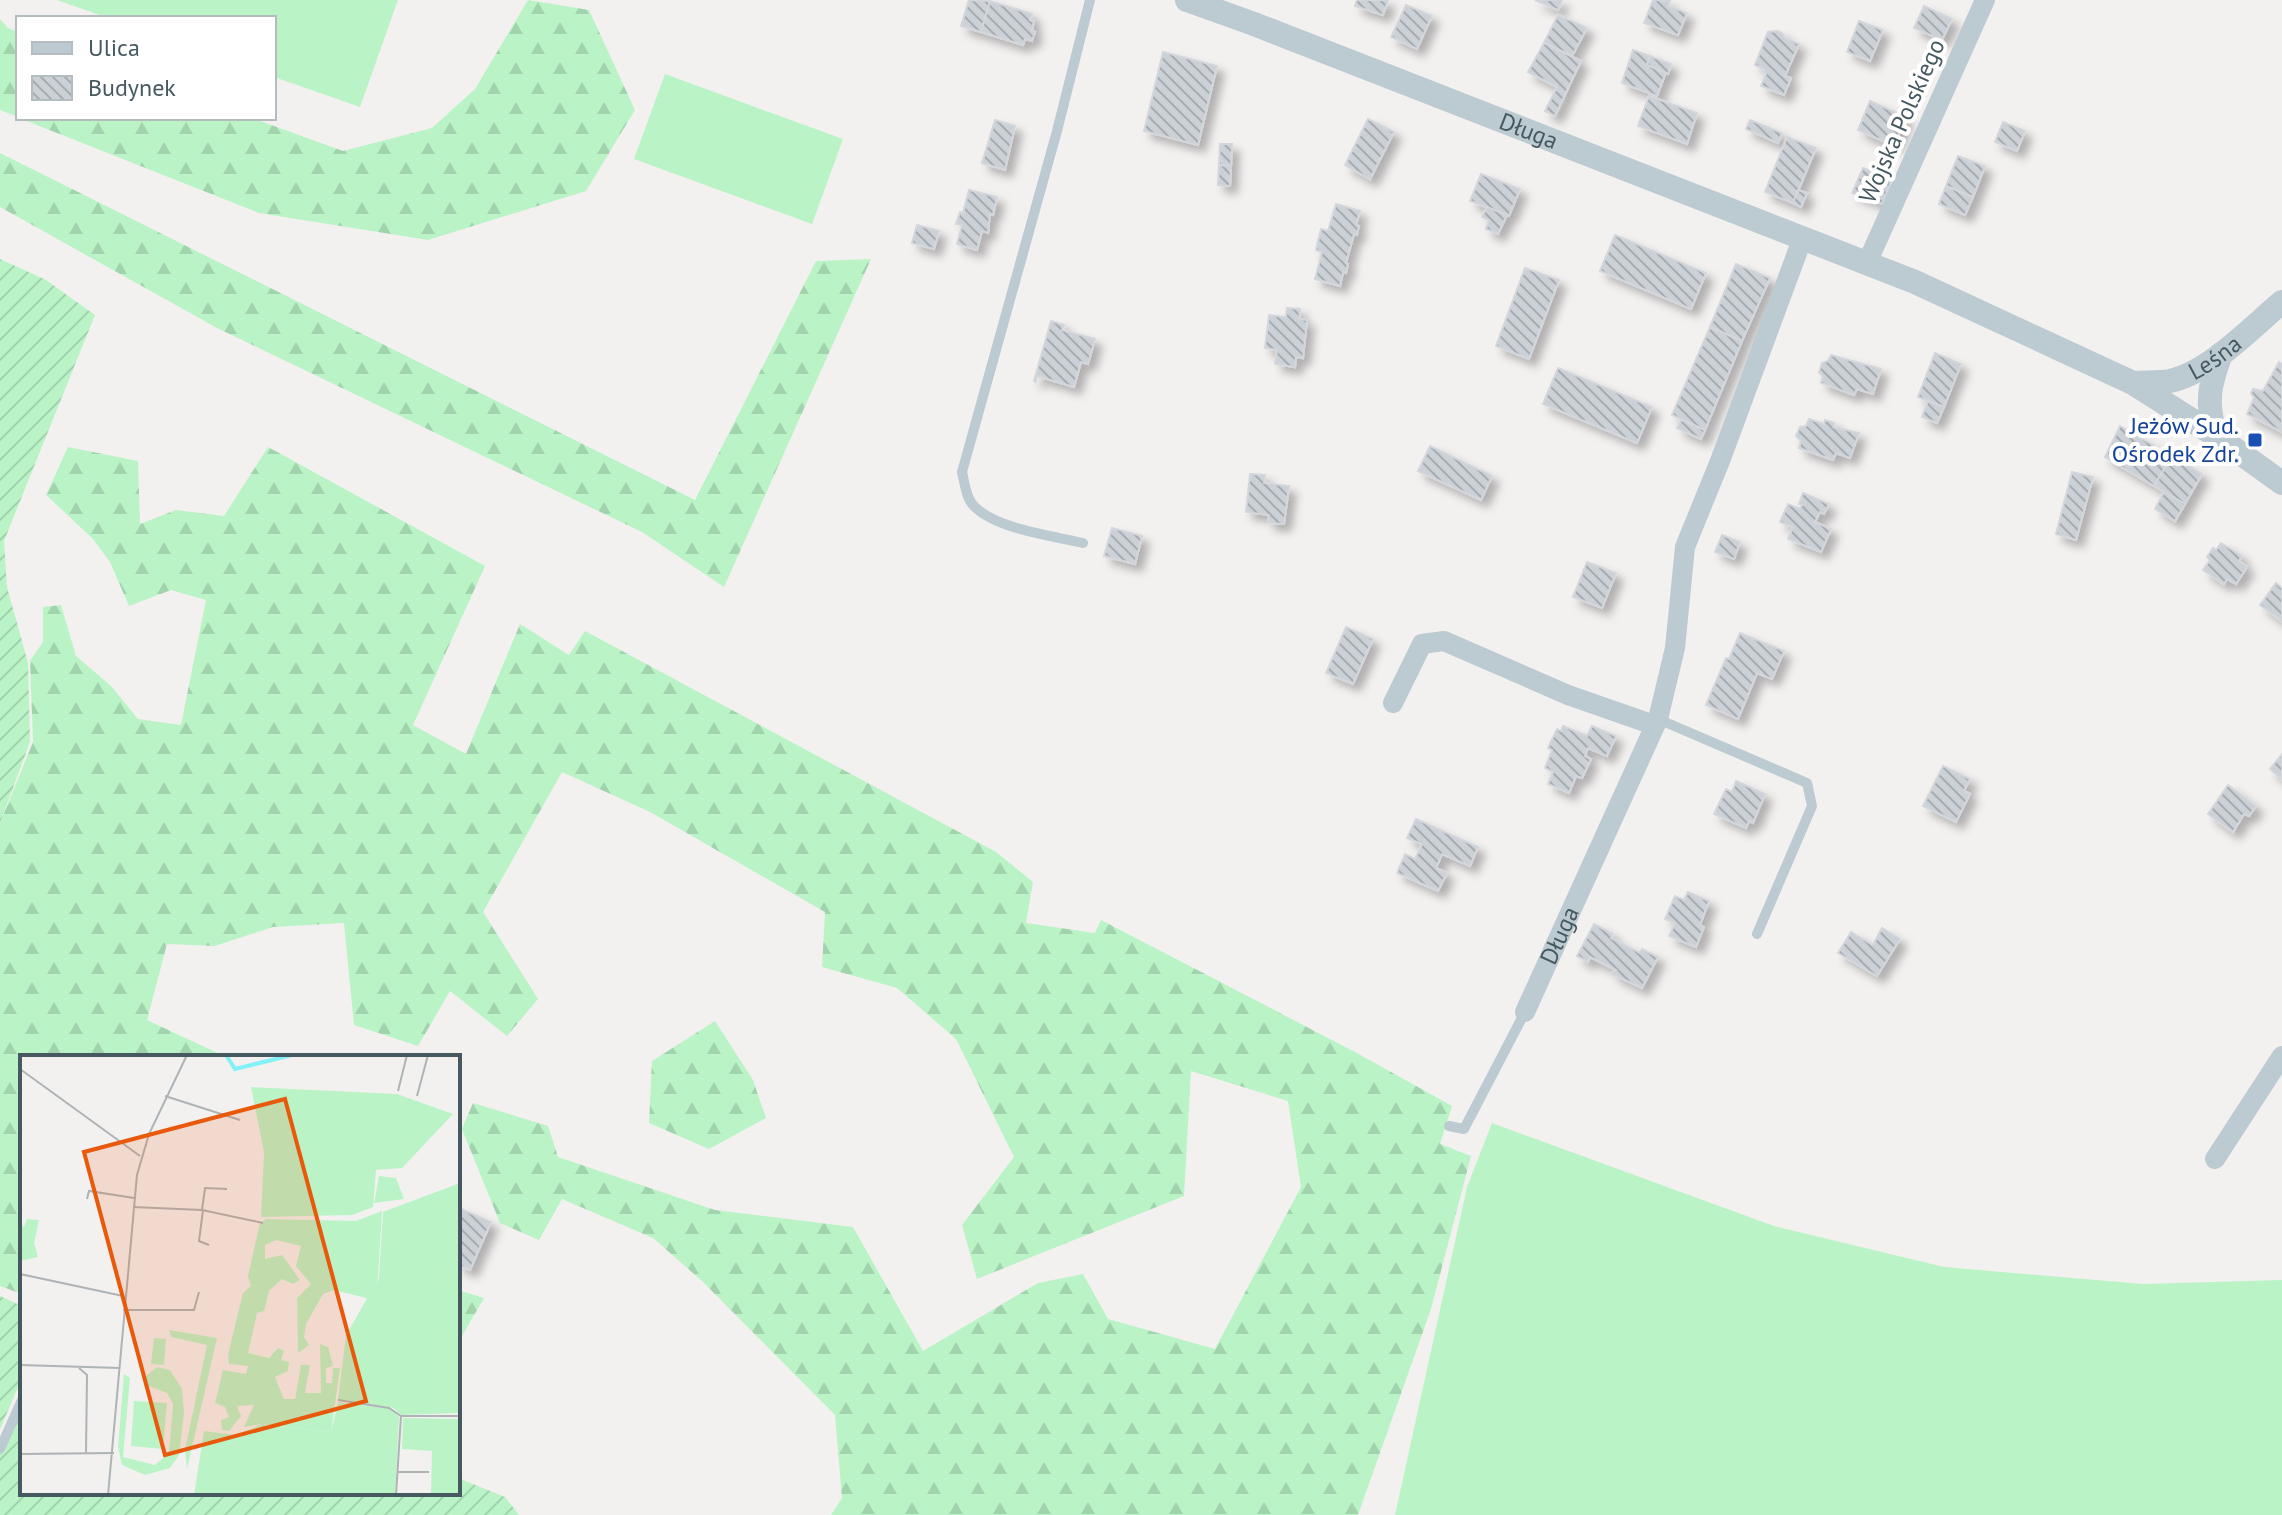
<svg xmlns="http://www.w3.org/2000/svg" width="2282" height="1515" viewBox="0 0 2282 1515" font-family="'PT Sans',sans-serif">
<defs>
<pattern id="forest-firs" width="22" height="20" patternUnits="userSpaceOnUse" patternTransform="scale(2)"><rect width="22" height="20" fill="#baf4c6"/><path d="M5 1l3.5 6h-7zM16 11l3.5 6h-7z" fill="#a1d3ad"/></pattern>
<pattern id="garden-furrows" width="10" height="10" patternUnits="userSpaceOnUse" patternTransform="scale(2)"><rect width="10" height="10" fill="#baf4c6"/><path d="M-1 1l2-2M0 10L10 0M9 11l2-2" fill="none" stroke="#a1d3ad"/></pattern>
<pattern id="building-back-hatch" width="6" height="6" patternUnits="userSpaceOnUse" patternTransform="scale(2)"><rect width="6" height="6" fill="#cbd1d6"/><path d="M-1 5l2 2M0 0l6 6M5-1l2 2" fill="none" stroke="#a7acb1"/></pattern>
<filter id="shadow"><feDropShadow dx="7" dy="7" stdDeviation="4" flood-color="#0004"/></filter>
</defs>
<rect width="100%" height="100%" fill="#f3f0f0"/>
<g fill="#baf4c6">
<path d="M57 0H398L360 107 274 77V18H108Z"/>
<path d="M665 74 843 139 812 224 634 159Z"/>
<path d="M1492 1123 1774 1226 1944 1267 2143 1284 2282 1280V1515H1395L1467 1187Z"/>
</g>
<g fill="url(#forest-firs)">
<path d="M528 0 589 10 635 110 586 191 428 240 259 213 19 118H252L343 151 432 128 475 89Z"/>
<path d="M0 19 8 28 18 32V117L0 110Z"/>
<path d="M0 153 695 500 816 261 871 259 724 587 642 532 217 328 0 207Z"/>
<path d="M68 447 138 461 140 524 176 510 224 516 268 447 485 566 413 725 466 754 520 624 569 655 585 631 996 852 1033 882 1026 923 1095 933 1101 920 1355 1052 1452 1106 1440 1144 1471 1156 1431 1309 1358 1515H831L842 1498 835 1415 702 1281 653 1238 562 1199 539 1240 500 1223 462 1129 473 1103 548 1126 558 1157 715 1210 853 1227 923 1351 1038 1283 1083 1274 1108 1319 1215 1349 1301 1187 1288 1101 1191 1071 1184 1196 977 1279 962 1225 1014 1157 956 1039 897 988 822 967 825 912 650 812 562 772 483 912 538 999 507 1036 450 991 418 1046 354 1025 344 923 273 927 215 946 167 944 147 1020 226 1057H22V1294L0 1286V823L33 742 30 661 43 642V607L61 605 76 656 111 686 138 719 181 725 206 600 171 590 129 606 110 562 93 539 46 495Z"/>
<path d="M715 1021 753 1080 766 1118 709 1149 649 1123 652 1061Z"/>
<path d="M458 1290 484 1298 458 1343Z"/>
</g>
<g fill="url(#garden-furrows)">
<path d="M0 259 46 280 95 315 4 541 7 587 28 663 30 742 0 823Z"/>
<path d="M0 1296 22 1306V1378L0 1429Z"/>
<path d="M22 1403V1493H458V1478L505 1497 519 1515H0V1454Z"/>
</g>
<g fill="url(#building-back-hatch)" stroke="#d3d7dc" stroke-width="2" filter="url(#shadow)">
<path d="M969 0 990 1 981 32 961 26Z"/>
<path d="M1357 0H1388L1383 15 1355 6Z"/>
<path d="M1535 0H1562L1558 10Z"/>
<path d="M1653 0 1670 1 1668 6 1687 13 1678 35 1644 23Z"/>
<path d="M990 1 1032 14 1030 20 1034 21 1032 30 1035 32 1032 41 1025 39 1023 45 981 32Z"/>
<path d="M1406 5 1432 16 1417 49 1391 37Z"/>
<path d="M1924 6 1952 19 1942 40 1914 28Z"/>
<path d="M1558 15 1587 28 1572 56 1544 43Z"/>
<path d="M1859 21 1883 30 1870 61 1847 52Z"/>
<path d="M1777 31 1782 33 1785 38 1799 44 1785 76 1791 78 1784 95 1761 86 1766 74 1764 69 1755 65 1768 32Z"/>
<path d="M1544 43 1581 61 1555 116 1545 111 1557 87 1528 72Z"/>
<path d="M1633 50 1650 56 1647 65 1666 72 1657 96 1622 83Z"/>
<path d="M1163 52 1217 66 1198 145 1144 131Z"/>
<path d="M1650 56 1671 64 1668 74 1647 65Z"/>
<path d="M1649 96 1697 113 1687 144 1638 126Z"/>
<path d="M1870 101 1906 117 1894 146 1858 130Z"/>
<path d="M1368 119 1394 132 1370 179 1345 165Z"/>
<path d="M995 120 1015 126 1005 170 982 163Z"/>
<path d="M1750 120 1782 133 1778 143 1746 129Z"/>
<path d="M2003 122 2025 131 2017 151 1995 142Z"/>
<path d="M1787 137 1816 148 1793 203 1765 192Z"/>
<path d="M1220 144H1232L1231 166 1219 165Z"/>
<path d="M1958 156 1985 166 1973 197 1946 186Z"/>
<path d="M1219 165 1231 166 1230 186 1218 185Z"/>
<path d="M1863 168 1892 180 1882 204 1852 193Z"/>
<path d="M1481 174 1520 189 1509 216 1470 201Z"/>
<path d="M1946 186 1973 197 1965 215 1939 204Z"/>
<path d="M969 190 997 197 993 215 990 214 988 233 982 231 977 250 957 244 962 225 956 224 960 212 963 213Z"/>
<path d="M1798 190 1807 193 1801 207 1793 203Z"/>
<path d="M1336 204 1360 211 1356 225 1359 226 1357 235 1354 234 1346 263 1348 264 1346 273 1343 272 1340 286 1315 279 1322 252 1316 250 1321 229 1328 231Z"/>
<path d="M1487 207 1507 215 1498 234 1486 229 1489 220 1482 217Z"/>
<path d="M917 225 939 231 934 249 912 243Z"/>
<path d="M1615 235 1706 273 1691 309 1600 271Z"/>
<path d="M1736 264 1770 278 1742 341 1710 327Z"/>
<path d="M1525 268 1559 280 1529 359 1496 346Z"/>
<path d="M1287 308 1300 309 1299 319 1307 320 1303 358 1296 357 1295 367 1275 364 1277 350 1265 348 1269 315 1286 317Z"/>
<path d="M1051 321 1064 325 1062 330 1095 339 1088 364 1081 362 1074 387 1037 376 1036 382 1034 381Z"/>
<path d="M1710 327 1742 341 1705 430 1672 415Z"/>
<path d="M1935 353 1961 364 1944 407 1918 397Z"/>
<path d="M1831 355 1881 369 1873 394 1857 389 1854 395 1821 383 1823 377 1819 372 1822 363 1828 361Z"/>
<path d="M2279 362 2282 364V432L2247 414 2254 398 2251 393 2253 389 2263 391Z"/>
<path d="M1558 368 1652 407 1637 443 1543 404Z"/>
<path d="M1928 401 1944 407 1937 423 1922 417Z"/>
<path d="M1809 419 1824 424 1825 420 1834 423 1833 427 1859 433 1850 458 1836 453 1833 460 1799 448 1801 441 1796 436 1800 427 1806 426Z"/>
<path d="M1681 420 1705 430 1701 439 1677 428Z"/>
<path d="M2120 426 2172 456 2154 486 2105 457Z"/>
<path d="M1430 446 1492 476 1481 500 1418 471Z"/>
<path d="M2172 456 2202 474 2185 504 2154 486Z"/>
<path d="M2072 472 2093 477 2076 540 2056 534Z"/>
<path d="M1250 474 1265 475 1264 483 1289 486 1284 524 1268 523 1269 515 1246 512Z"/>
<path d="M2164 492 2185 504 2175 521 2155 509Z"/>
<path d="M1803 493 1829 504 1824 514 1820 512 1815 522 1831 529 1821 552 1788 539 1793 527 1780 522 1788 504 1800 509 1802 505 1799 504Z"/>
<path d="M1112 528 1142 536 1135 564 1104 556Z"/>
<path d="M1722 535 1740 542 1734 559 1715 552Z"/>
<path d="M2221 543 2242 556 2239 561 2247 567 2236 584 2227 579 2224 584 2203 570 2210 560 2207 557 2213 548 2216 550Z"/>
<path d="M1587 562 1616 573 1602 608 1573 597Z"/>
<path d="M2276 583 2282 588V621L2260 605Z"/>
<path d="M1346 627 1373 639 1353 684 1326 673Z"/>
<path d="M1740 633 1784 651 1772 679 1757 673 1738 719 1706 705 1726 658 1729 659Z"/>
<path d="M1563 726 1587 736 1592 726 1616 736 1607 756 1588 748 1585 756 1591 759 1582 778 1576 776 1569 793 1548 784 1553 772 1545 768 1552 750 1548 748 1557 729 1561 731Z"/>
<path d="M2282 754V779L2270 769Z"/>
<path d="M1943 766 1970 779 1964 791 1970 794 1956 822 1923 806Z"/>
<path d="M1736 781 1765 794 1753 823 1749 821 1746 828 1714 814 1726 789 1732 792Z"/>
<path d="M2228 785 2256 806 2249 816 2244 814 2233 832 2208 814Z"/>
<path d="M1416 819 1478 847 1470 866 1442 854 1436 868 1447 873 1438 891 1397 873 1405 854 1415 859 1422 844 1407 838Z"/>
<path d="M1688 892 1709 901 1700 925 1704 927 1696 947 1669 936 1675 923 1665 919 1675 896 1684 900Z"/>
<path d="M1594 924 1613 934 1611 938 1640 953 1642 949 1658 957 1642 988 1612 974 1616 970 1590 957 1588 962 1577 956Z"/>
<path d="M1882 928 1900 939 1877 976 1838 953 1851 932 1873 945Z"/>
<path d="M459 1208 491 1222 470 1270 458 1265Z"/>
</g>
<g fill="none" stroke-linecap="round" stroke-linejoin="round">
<g stroke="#bccbd1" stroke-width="10">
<path d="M1083 543C1053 536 997 529 975 507 966 499 965 484 962 472L1057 131 1090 0"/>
<path d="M1658 719 1807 783 1812 806 1757 934"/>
<path d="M1449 1126 1464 1129 1525 1012"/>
<path d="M0 1449 22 1400"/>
</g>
<g stroke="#bccbd1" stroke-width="20">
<path d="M1867 263 1985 0"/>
<path d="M1393 703 1422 644 1444 641 1568 695 1654 725"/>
<path id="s1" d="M1525 1012 1658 719 1675 648 1685 547 1720 461 1803 237"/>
<path d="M2215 1159 2282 1056"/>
</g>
<g stroke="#bccbd1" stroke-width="24">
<path id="s2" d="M1187 0 1254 24 1915 282 2133 383 2215 435 2282 483"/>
<path id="s3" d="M2133 383C2145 382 2159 383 2170 381 2210 372 2251 328 2282 302"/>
<path d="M2215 435C2206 401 2209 386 2221 354"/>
</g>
</g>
<rect fill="#1a4fb4" stroke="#fff" stroke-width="3" x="2247" y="432" width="16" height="16" rx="4"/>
<g text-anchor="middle" stroke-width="8" stroke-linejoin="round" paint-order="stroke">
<g font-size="24" fill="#465860" stroke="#fff">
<text transform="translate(1902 121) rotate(-66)" y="8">Wojska Polskiego</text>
<text dy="8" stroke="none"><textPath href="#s2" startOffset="366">Długa</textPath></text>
<text dy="8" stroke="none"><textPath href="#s3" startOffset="88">Leśna</textPath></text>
<text dy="8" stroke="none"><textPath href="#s1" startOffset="84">Długa</textPath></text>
</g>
<g font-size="24" fill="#164399" stroke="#fff" text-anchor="end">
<text x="2239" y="434">Jeżów Sud.<tspan x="2239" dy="28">Ośrodek Zdr.</tspan></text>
</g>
</g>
<g transform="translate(20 1055)">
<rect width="440" height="440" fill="#f3f0f0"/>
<path d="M231 32 377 39 433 59 382 113 356 115 353 152 332 160 241 162 244 97ZM134 283 146 284 144 310 131 309ZM114 346 147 348 143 394 111 391Z" fill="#baf4c6"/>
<path d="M359 121 376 123 384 144 354 148ZM362 156 358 223 350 244 314 235 303 239 286 269 284 282 289 290 278 298 277 243 291 229 276 211 281 191 256 185 245 190V204L262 200 280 225 273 229 262 224 249 236 244 256 237 258 228 298 249 303 258 293 264 296 261 305 269 307 268 316 255 322 264 344H275L281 310H290L285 338H301L300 289 308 292 313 311 306 313V328H312L313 313H320L311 377 242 369 224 372 234 350 217 351 221 361 209 376 202 375 201 365 209 362 205 352 195 348 203 315 226 319 228 311 209 309 208 300 223 238 231 231 228 221 240 168 246 164 336 166ZM7 164 19 165 14 188 18 202 0 206V169L4 172ZM149 275 197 283 167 414 165 395 187 290 151 282ZM137 312 150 315 162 334 164 358 159 400 150 413 125 420 102 410 98 392 104 319 110 323 103 402 135 410 149 398 153 349 147 338 126 330V321Z" fill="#baf4c6"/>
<path d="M440 128V358L381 360 374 353 318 345 326 280 359 223 363 157ZM318 347 372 354 379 362 375 440H174L184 376 217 380 242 369 311 377ZM383 363 440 364V440H411L412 396 382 394Z" fill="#baf4c6"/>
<path fill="none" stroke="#82f2f6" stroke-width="4" d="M206 0 215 14 272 0"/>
<path fill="none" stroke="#aeb3b6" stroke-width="2" d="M0 14 120 101M378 36 387 0M145 41 220 65M397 41 408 0M67 144 69 136 114 143M113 152 182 155 243 168M182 155 185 133 207 134M183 155 179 186 189 190M0 219 103 241M103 255H174L179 237M0 310 100 313M59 313 67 320 66 399M318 345 369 353 381 361M381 361H440M0 399 94 398M377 417H409M88 440 117 120 129 79 167 0M376 440 381 361"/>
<path fill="#e8590c" fill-opacity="0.15" stroke="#e8590c" stroke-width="4" d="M265 44 346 346 145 400 64 97Z"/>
<rect width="440" height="440" fill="none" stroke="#465860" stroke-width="4"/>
</g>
<rect x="16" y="16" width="260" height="104" fill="#ffffff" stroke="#b5bcbf" stroke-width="2"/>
<rect x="32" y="42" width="40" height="12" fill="#bccbd1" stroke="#b5bcbf" stroke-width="2"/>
<text x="88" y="56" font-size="24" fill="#465860">Ulica</text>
<rect x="32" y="76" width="40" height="24" fill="url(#building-back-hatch)" stroke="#b5bcbf" stroke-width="2"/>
<text x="88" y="96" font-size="24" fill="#465860">Budynek</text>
</svg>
